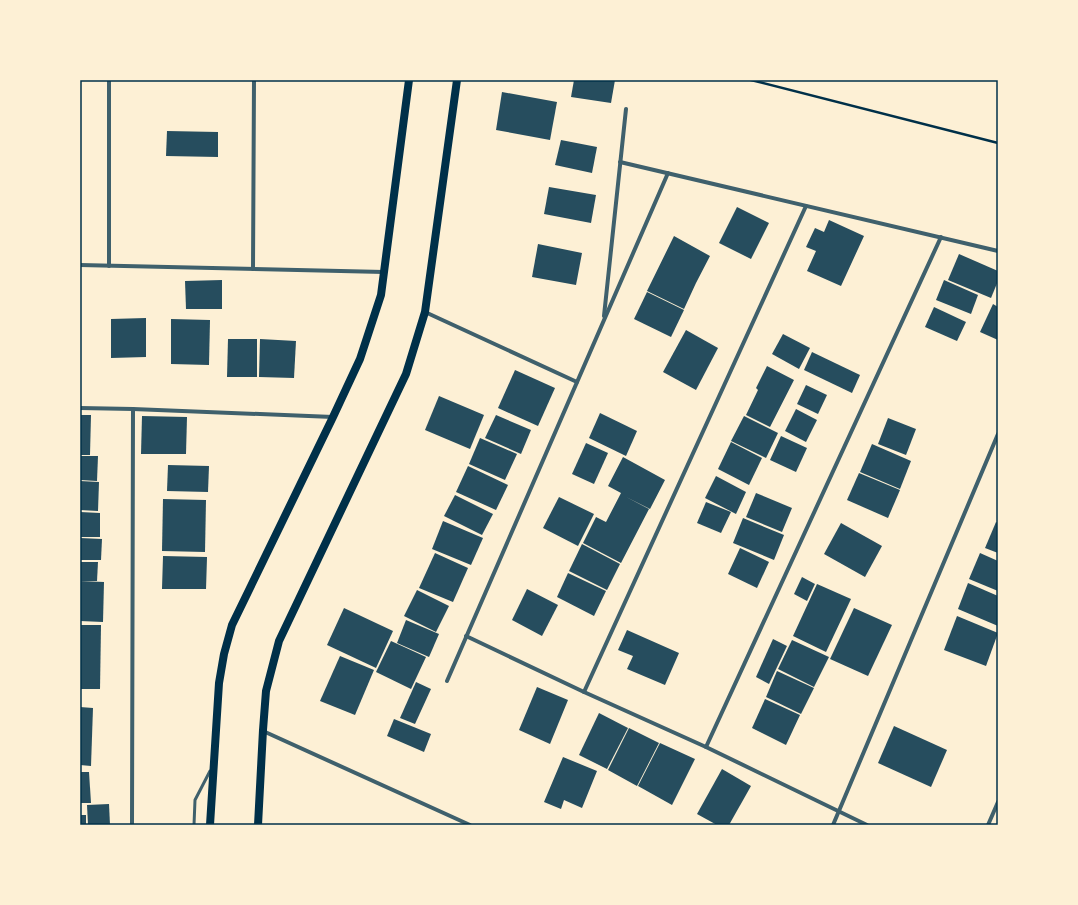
<svg xmlns="http://www.w3.org/2000/svg" width="1078" height="905" viewBox="0 0 1078 905" font-family="'Source Serif 4',serif">
<rect width="100%" height="100%" fill="#fdf0d5"/>
<g fill="#264d5e">
<path d="M574 80H615L611 103 571 97Z"/>
<path d="M502 92 557 102 550 140 496 130Z"/>
<path d="M167 131 218 132V157L166 156Z"/>
<path d="M561 140 597 147 592 173 555 165Z"/>
<path d="M549 187 596 195 591 223 544 214Z"/>
<path d="M737 207 769 223 751 259 719 243Z"/>
<path d="M829 220 864 236 841 286 807 271 816 251 806 247 815 228 824 232Z"/>
<path d="M674 236 710 256 696 283 680 275 696 283 684 309 647 291Z"/>
<path d="M538 244 582 253 576 285 532 277Z"/>
<path d="M959 254 998 271V281L991 298 948 280Z"/>
<path d="M222 280V309H186L185 281Z"/>
<path d="M944 280 978 295 971 314 936 300Z"/>
<path d="M647 292 684 310 671 337 634 319Z"/>
<path d="M993 304 998 307V340L980 332Z"/>
<path d="M934 307 966 322 957 341 925 327Z"/>
<path d="M146 318V357L111 358V319Z"/>
<path d="M171 319 210 320 209 365 171 364Z"/>
<path d="M686 330 718 348 696 390 663 372Z"/>
<path d="M783 334 810 348 799 369 772 354Z"/>
<path d="M228 339H257V377H227Z"/>
<path d="M260 339 296 341 294 378 259 377Z"/>
<path d="M812 352 860 375 852 393 804 370Z"/>
<path d="M767 366 794 380 770 427 746 415 758 390 756 388Z"/>
<path d="M515 370 555 388 538 426 498 408Z"/>
<path d="M806 385 827 395 818 414 797 404Z"/>
<path d="M439 396 484 415 470 449 425 430Z"/>
<path d="M796 409 817 420 806 442 785 431Z"/>
<path d="M600 413 637 431 626 456 589 438Z"/>
<path d="M80 415H91L90 455H80Z"/>
<path d="M496 415 531 430 521 454 485 438Z"/>
<path d="M142 416 187 417 186 454H141Z"/>
<path d="M744 416 778 433 766 458 731 441Z"/>
<path d="M888 418 916 429 906 455 878 444Z"/>
<path d="M781 436 807 448 796 472 770 460Z"/>
<path d="M480 438 517 454 505 480 469 464Z"/>
<path d="M731 442 762 458 749 485 718 469Z"/>
<path d="M586 443 608 453 594 484 572 474Z"/>
<path d="M872 444 911 461 900 489 860 472Z"/>
<path d="M80 456H98L97 481 80 480Z"/>
<path d="M623 457 665 480 650 509 626 497 649 509 621 563 583 543 596 517 606 522 621 493 608 486Z"/>
<path d="M168 465 209 466 208 492 167 491Z"/>
<path d="M468 466 508 485 496 510 456 492Z"/>
<path d="M859 473 900 490 888 518 847 500Z"/>
<path d="M716 476 746 492 736 514 705 498Z"/>
<path d="M80 481 99 482 98 511 80 510Z"/>
<path d="M756 493 792 508 782 532 746 517Z"/>
<path d="M455 495 493 514 482 535 444 516Z"/>
<path d="M559 497 594 514 578 546 543 528Z"/>
<path d="M163 499 206 500 205 552 162 551Z"/>
<path d="M706 502 731 512 721 533 697 523Z"/>
<path d="M80 512 100 513V537H80Z"/>
<path d="M743 518 784 535 774 560 733 543Z"/>
<path d="M443 521 483 538 471 565 432 549Z"/>
<path d="M996 522 998 523V553L985 548Z"/>
<path d="M841 523 882 546 865 577 824 554Z"/>
<path d="M80 538 102 539 101 560H80Z"/>
<path d="M582 544 620 564 607 590 569 571Z"/>
<path d="M740 548 769 562 757 588 728 574Z"/>
<path d="M435 553 468 568 453 602 419 588Z"/>
<path d="M980 553 998 561V591L969 579Z"/>
<path d="M163 556 207 557 206 589H162Z"/>
<path d="M80 562H98L97 581H80Z"/>
<path d="M568 573 606 591 594 616 557 597Z"/>
<path d="M802 577 815 584 807 601 794 594Z"/>
<path d="M80 581 104 582 103 622 80 621Z"/>
<path d="M968 583 998 596V626L958 609Z"/>
<path d="M817 584 851 599 826 652 793 636Z"/>
<path d="M527 589 558 605 542 636 512 620Z"/>
<path d="M417 590 449 606 436 632 404 616Z"/>
<path d="M344 608 393 631 376 668 327 645Z"/>
<path d="M854 608 892 625 868 676 830 659Z"/>
<path d="M957 616 998 633 986 666 944 650Z"/>
<path d="M406 620 439 634 429 657 397 643Z"/>
<path d="M80 625H101L100 689H80Z"/>
<path d="M627 630 679 653 665 685 627 669 633 656 618 650Z"/>
<path d="M773 639 787 646 769 684 756 677Z"/>
<path d="M792 640 829 657 814 687 778 669Z"/>
<path d="M391 641 426 657 411 689 376 672Z"/>
<path d="M340 656 374 670 355 715 320 701Z"/>
<path d="M777 671 814 688 801 714 766 697Z"/>
<path d="M416 682 431 689 415 724 400 718Z"/>
<path d="M537 687 568 700 550 744 519 730Z"/>
<path d="M765 699 800 715 786 745 752 728Z"/>
<path d="M80 707 93 708 91 766 80 765Z"/>
<path d="M599 713 628 728 607 769 579 755Z"/>
<path d="M394 719 431 734 424 752 387 736Z"/>
<path d="M894 726 947 750 931 787 878 763Z"/>
<path d="M629 728 659 743 637 786 608 770Z"/>
<path d="M660 743 695 759 672 805 638 786Z"/>
<path d="M563 757 597 771 582 808 564 800 561 809 544 802Z"/>
<path d="M722 769 751 786 729 825H717L697 814Z"/>
<path d="M80 772H89L91 803H80Z"/>
<path d="M109 804 110 825H88L87 805Z"/>
<rect x="80" y="815" width="6" height="10"/>
</g>
<g fill="none" stroke-linecap="round" stroke-linejoin="round">
<path stroke="#003049" stroke-width="2.5" d="M751 80 998 143"/>
<path stroke="#3f606c" stroke-width="3" d="M194 825 195 800 210 771"/>
<g stroke="#3f606c" stroke-width="4">
<path d="M109 80V266"/>
<path d="M620 162 998 251"/>
<path d="M80 265 384 272"/>
<path d="M253 269 254 80"/>
<path d="M425 312 577 382"/>
<path d="M604 316 626 109"/>
<path d="M80 408 133 409 333 417"/>
<path d="M466 636 584 692 706 747 867 825"/>
<path d="M447 681 668 173"/>
<path d="M584 692 806 206"/>
<path d="M263 731 470 825"/>
<path d="M706 747 941 237"/>
<path d="M132 825 133 409"/>
<path d="M833 825 998 434"/>
<path d="M988 825 998 802"/>
</g>
<g stroke="#003049" stroke-width="8">
<path d="M210 825 219 683 224 654 232 625 333 417 360 359 381 295 409 80"/>
<path d="M258 825 263 730 266 691 279 641 406 374 425 312 457 80"/>
</g>
</g>
<rect width="1078" height="905" fill="none" stroke="#fdf0d5" stroke-width="162"/>
<rect x="81" y="81" width="916" height="743" fill="none" stroke="#003049" stroke-width="1.5"/>
</svg>
